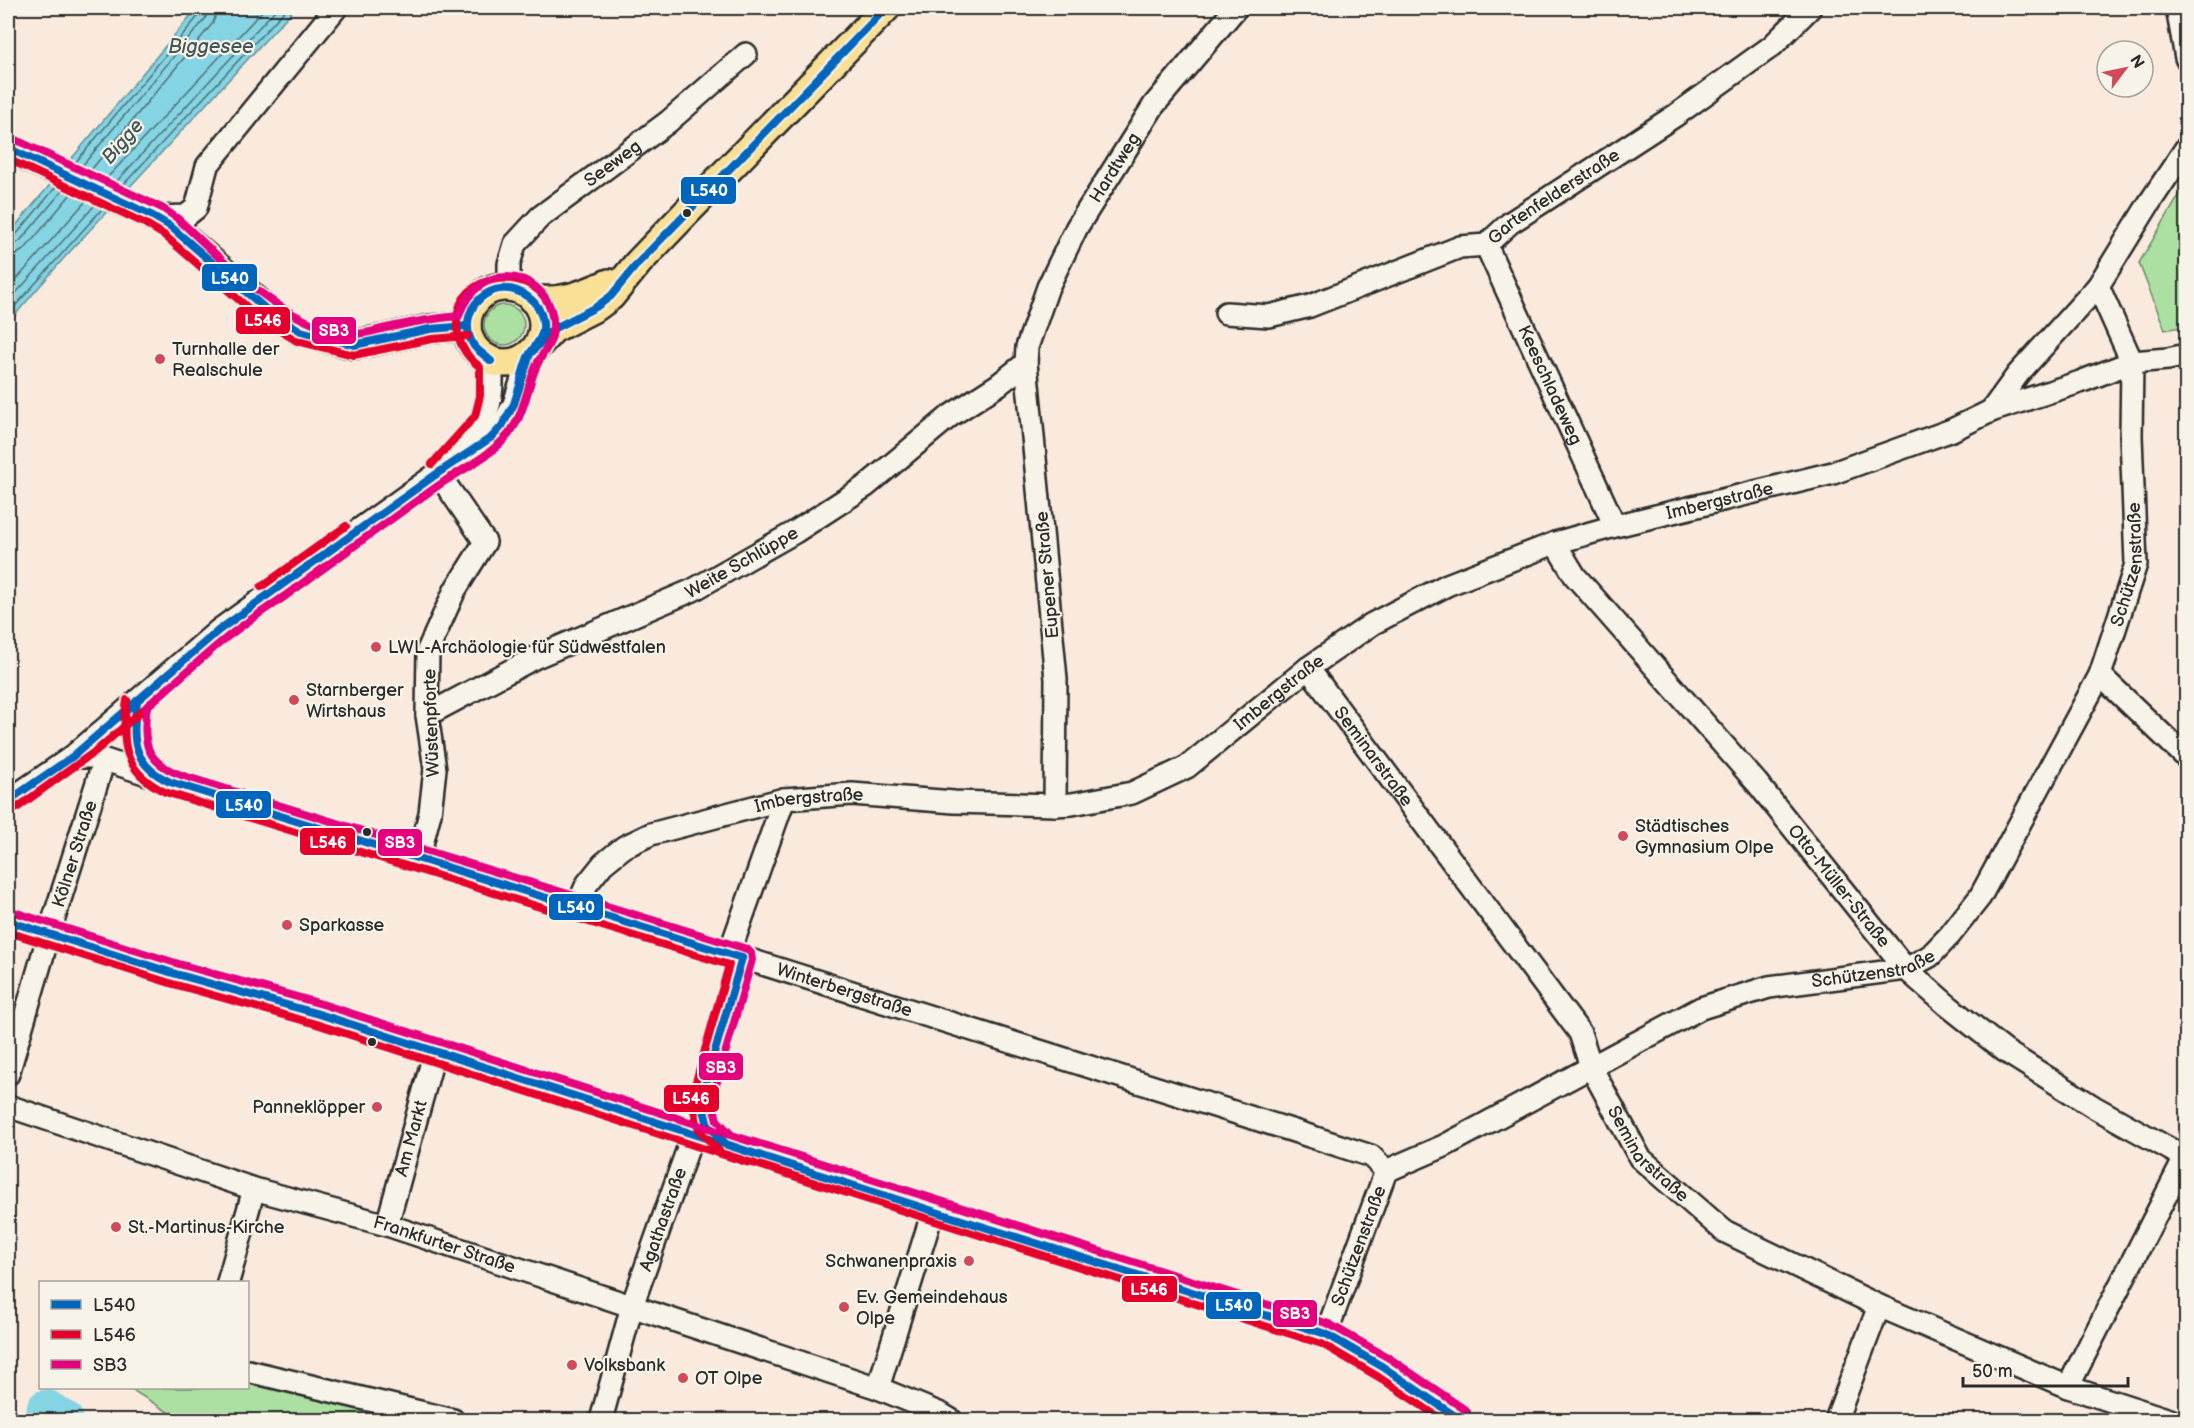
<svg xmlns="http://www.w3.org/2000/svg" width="2194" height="1428" viewBox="0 0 2194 1428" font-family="'Balsamiq Sans',sans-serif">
<rect width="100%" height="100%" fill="#f9eadd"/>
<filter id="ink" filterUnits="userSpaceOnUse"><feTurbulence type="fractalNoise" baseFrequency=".0167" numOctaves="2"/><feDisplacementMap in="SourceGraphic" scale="12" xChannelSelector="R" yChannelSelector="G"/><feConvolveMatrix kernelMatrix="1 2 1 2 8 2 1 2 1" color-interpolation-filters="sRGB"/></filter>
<g filter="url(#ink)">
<g fill="#ace0a2" stroke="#6c8666" stroke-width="1.5">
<path d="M2186 184V326L2165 330 2139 263Z"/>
<circle cx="504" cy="325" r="20"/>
<path d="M248 1380 407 1420H181L129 1388H248Z"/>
</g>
<path fill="#85d4e3" stroke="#619099" stroke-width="1.5" d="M197 8H295L64 258 8 323V235Z"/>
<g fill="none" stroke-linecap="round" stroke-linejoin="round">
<g stroke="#4f6f75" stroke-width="1.5">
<path d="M75 163 200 14 201 8"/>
<path d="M82 166 205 19 209 8"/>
<path d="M91 170 213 23 218 8"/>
<path d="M107 178 265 8"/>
<path d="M116 182 277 8"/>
<path d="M123 185 287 8"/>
<path d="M8 238 15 236 56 187"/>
<path d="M8 246 14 245 20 241 63 190"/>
<path d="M8 255 17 254 25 249 71 194"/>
<path d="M8 289 86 201"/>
<path d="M8 302 95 205"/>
<path d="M8 314 102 209"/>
</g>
<path stroke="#85d4e3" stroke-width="39" d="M46 1409 64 1420"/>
<defs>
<g id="minor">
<path d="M2177 8 2186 58"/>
<path d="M156 217 186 216 196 208 207 166 336 8"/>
<path id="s1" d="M1486 245 1615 526"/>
<path id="s2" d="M509 287V264L515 244 540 217 668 122 746 54"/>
<path id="s3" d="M1226 313 1269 316 1310 306 1460 247 1486 245 1510 223 1676 115 1772 46 1810 8"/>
<path d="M1991 411 2018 374 2098 286"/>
<path d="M456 453C486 420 496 407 491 361"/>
<path id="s4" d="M1555 543 1575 576 1757 783 1906 969 1947 1005 2005 1051 2094 1107 2186 1158"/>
<path id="s5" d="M1308 668 1580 1033 1591 1067 1640 1158 1724 1231 1879 1306 2068 1387 2170 1420"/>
<path d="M2100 675 2186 757"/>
<path d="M137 701 134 743 139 759 158 776"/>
<path id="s6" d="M427 715 536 657 693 590 795 532 866 486 950 416 998 385 1026 363"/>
<path id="s7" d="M72 757H96L210 795 419 856 1294 1131 1371 1156 1386 1171"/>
<path d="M8 801 72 757 219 630 438 473 482 445 502 426 514 404 530 354"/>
<path id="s8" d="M1055 805 1056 679 1026 363 1027 347 1048 287 1077 227 1154 105 1236 8"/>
<path d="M419 856 430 813 435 769 427 715 428 650 455 590 485 542 438 473"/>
<path id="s9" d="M577 907 587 884 603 864 624 847 651 834 784 799 852 794 954 802 1055 805 1072 804 1132 793 1187 767 1308 668 1372 624 1447 585 1555 543 1615 526 1833 473 1952 430 1991 411 2080 382 2132 362 2168 359 2186 355"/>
<path d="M8 921 176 974 319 1014 933 1211 1326 1334 1383 1367 1461 1420"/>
<path d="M729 954 784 799"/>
<path id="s10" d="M8 1074 49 934 100 773"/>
<path id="s11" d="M8 1106 254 1189 387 1225 878 1388 941 1414 951 1420"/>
<path d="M658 1123 683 1115 701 1099"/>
<path d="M725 1144 708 1125 701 1099 742 958"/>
<path id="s12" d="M387 1225 435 1051"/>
<path d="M228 1282 254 1189"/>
<path id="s13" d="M1326 1334 1386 1171 1444 1146 1701 1008 1769 987 1906 969 1930 956 1950 935 1980 897 2100 675 2136 564 2131 436 2132 362 2098 286 2148 205 2186 148"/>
<path d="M248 1371 453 1420"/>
<path d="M2068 1387 2185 1158"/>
<path d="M878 1388 933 1211"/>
<path id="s14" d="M601 1420 632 1306 693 1134"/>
<path d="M1836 1420 1879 1306"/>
</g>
<g id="major">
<path d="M8 148 151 215 170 226 268 311 301 331 354 345 430 329 467 326"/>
<circle cx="505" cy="325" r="38"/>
<path d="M532 299C560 304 584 294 609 283"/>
<path d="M539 344 553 329 596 307 611 296 638 263 684 215 886 8"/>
</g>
</defs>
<use href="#minor" stroke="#2b2b2b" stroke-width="26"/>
<use href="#major" stroke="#2b2b2b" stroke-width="32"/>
<use href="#minor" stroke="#f7f3e8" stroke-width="21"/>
<use href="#major" stroke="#fadf96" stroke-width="27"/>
<defs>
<g id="bus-1">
<path d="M8 148 151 215 170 226 268 311 301 331 354 345 430 329 467 326"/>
<path d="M491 361C486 356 478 351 474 346 452 311 494 271 528 297 538 304 544 316 543 329 542 340 533 347 528 357 525 364 523 372 521 379"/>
<path d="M137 701C132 739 131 764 170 782L742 958"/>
<path d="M8 801 72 757 219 630 438 473 492 437 502 426 514 404 530 354 553 329 596 307 611 296 638 263 886 8"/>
<path d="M8 921 176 974 319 1014 933 1211 1326 1334 1383 1367 1461 1420"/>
<path d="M742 958 701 1099 708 1125 726 1144 758 1155"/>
</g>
<g id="bus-2">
<path d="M8 159 146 224 164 235 261 319 297 341 354 355 432 339 468 336"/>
<path d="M432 464 475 416 480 396V367C464 355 456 340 457 320 458 273 528 264 548 303 553 312 554 324 552 335 549 347 541 356 536 367 526 390 524 415 508 435 490 455 467 467 445 481"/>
<path d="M261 587 346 526"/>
<path d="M273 605 358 543"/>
<path d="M127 700C121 742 122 771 165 792L729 965 691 1099 699 1130 721 1153 1322 1344 1377 1376 1443 1420"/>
<path d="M14 810 97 750 166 690"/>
<path d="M8 932 173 984 316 1024 749 1163"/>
</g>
<g id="bus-3">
<path d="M12 138 162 208 177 218C224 261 288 331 355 334 367 334 379 329 391 327 413 322 436 318 459 316 477 257 555 268 553 329 553 342 544 351 538 362 528 382 527 406 515 425 500 451 472 464 448 479 433 489 418 500 404 510 365 538 327 566 289 593 268 608 246 622 226 638 199 660 174 684 147 706 142 743 145 763 184 776L747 949 751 953 752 960 712 1099 717 1120 732 1135 1329 1324 1389 1358 1467 1411"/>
<path d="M11 911 179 964 322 1004 755 1143"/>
</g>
</defs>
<use href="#bus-1" stroke="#f7f3e8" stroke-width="12"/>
<use href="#bus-2" stroke="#f7f3e8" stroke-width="12"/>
<use href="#bus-3" stroke="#f7f3e8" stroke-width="12"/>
<use href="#bus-1" stroke="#0065bd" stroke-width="8"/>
<use href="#bus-2" stroke="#e4002b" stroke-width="8"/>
<use href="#bus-3" stroke="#e5007d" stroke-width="8"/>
</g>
</g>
<g fill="#2b2b2b" stroke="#f7f3e8" stroke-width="2">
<circle cx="687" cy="213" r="5"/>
<circle cx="367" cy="832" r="5"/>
<circle cx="372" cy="1042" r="5"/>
</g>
<g fill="#d1495b" stroke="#f7f3e8" stroke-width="2">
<circle cx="160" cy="359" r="6"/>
<circle cx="376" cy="647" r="6"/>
<circle cx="294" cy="700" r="6"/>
<circle cx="1623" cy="836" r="6"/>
<circle cx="287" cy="925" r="6"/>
<circle cx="377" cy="1107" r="6"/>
<circle cx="116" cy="1227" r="6"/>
<circle cx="969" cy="1261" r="6"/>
<circle cx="844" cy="1307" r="6"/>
<circle cx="572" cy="1365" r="6"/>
<circle cx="683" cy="1378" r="6"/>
</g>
<g text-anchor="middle" stroke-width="4.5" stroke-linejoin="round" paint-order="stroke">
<g font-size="18" fill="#2b2b2b" stroke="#f7f3e8">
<text dy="6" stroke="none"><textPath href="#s2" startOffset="171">Seeweg</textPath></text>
<text dy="6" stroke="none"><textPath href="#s8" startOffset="660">Hardtweg</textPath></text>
<text dy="6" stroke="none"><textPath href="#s3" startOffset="356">Gartenfelderstraße</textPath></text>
<text dy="6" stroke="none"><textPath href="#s1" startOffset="154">Keeschladeweg</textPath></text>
<text dy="6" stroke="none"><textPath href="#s9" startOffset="1260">Imbergstraße</textPath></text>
<text dy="6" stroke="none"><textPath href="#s6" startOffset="350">Weite Schlüppe</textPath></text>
<text dy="6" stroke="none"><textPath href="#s13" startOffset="1210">Schützenstraße</textPath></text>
<text transform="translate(1047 575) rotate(-95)" y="6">Eupener Straße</text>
<text dy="6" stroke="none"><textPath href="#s9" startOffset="774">Imbergstraße</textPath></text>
<text transform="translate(431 723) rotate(-92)" y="6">Wüstenpforte</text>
<text dy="6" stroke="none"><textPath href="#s5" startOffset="110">Seminarstraße</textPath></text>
<text dy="6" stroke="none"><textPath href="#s9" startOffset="270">Imbergstraße</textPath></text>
<text dy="6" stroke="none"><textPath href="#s10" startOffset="230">Kölner Straße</textPath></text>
<text dy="6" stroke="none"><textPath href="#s4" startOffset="446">Otto-Müller-Straße</textPath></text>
<text dy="6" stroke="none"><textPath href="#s13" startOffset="706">Schützenstraße</textPath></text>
<text dy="6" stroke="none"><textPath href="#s7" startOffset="808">Winterbergstraße</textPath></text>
<text dy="6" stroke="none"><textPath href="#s12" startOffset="90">Am Markt</textPath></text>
<text dy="6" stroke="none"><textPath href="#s5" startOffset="596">Seminarstraße</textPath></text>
<text dy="6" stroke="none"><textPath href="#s14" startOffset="210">Agathastraße</textPath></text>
<text dy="6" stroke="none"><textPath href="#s11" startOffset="458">Frankfurter Straße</textPath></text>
<text dy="6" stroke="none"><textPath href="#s13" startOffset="94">Schützenstraße</textPath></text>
</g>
<g font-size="18" fill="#2b2b2b" stroke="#f7f3e8" text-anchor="start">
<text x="172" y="355">Turnhalle der<tspan x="172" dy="21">Realschule</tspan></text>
<text x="388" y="653">LWL-Archäologie für Südwestfalen</text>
<text x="306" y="696">Starnberger<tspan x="306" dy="21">Wirtshaus</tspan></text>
<text x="1635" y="832">Städtisches<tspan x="1635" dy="21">Gymnasium Olpe</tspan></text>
<text x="299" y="931">Sparkasse</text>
<text x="365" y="1113" text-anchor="end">Panneklöpper</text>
<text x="128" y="1233">St.-Martinus-Kirche</text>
<text x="957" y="1267" text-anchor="end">Schwanenpraxis</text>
<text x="856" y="1303">Ev. Gemeindehaus<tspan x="856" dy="21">Olpe</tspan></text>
<text x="584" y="1371">Volksbank</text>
<text x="695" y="1384">OT Olpe</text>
</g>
<g font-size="20" font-style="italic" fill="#425559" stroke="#f7f3e8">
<text x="211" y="53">Biggesee</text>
<text transform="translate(122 141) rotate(-49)" y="7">Bigge</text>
</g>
</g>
<g stroke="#f7f3e8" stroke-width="2">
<rect x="680" y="176" width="57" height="29" rx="6" fill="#0065bd"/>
<rect x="201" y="263" width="57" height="29" rx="6" fill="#0065bd"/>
<rect x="235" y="306" width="56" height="29" rx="6" fill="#e4002b"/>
<rect x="311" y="316" width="46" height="29" rx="6" fill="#e5007d"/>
<rect x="215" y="790" width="57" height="29" rx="6" fill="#0065bd"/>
<rect x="299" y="827" width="57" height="29" rx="6" fill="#e4002b"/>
<rect x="377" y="828" width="46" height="29" rx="6" fill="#e5007d"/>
<rect x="548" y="893" width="56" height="28" rx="6" fill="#0065bd"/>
<rect x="698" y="1052" width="46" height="29" rx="6" fill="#e5007d"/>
<rect x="663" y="1084" width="57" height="29" rx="6" fill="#e4002b"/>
<rect x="1121" y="1275" width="57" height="28" rx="6" fill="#e4002b"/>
<rect x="1205" y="1291" width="57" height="29" rx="6" fill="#0065bd"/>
<rect x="1272" y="1299" width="46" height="29" rx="6" fill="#e5007d"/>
</g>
<g font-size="16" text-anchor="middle" font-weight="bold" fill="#fff">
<text x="709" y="196">L540</text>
<text x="230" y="284">L540</text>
<text x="263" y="326">L546</text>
<text x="334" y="336">SB3</text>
<text x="244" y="811">L540</text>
<text x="328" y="848">L546</text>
<text x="400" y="848">SB3</text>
<text x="576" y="913">L540</text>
<text x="721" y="1073">SB3</text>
<text x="691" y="1104">L546</text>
<text x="1149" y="1295">L546</text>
<text x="1234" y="1311">L540</text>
<text x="1295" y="1319">SB3</text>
</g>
<rect width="2194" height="1428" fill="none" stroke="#f7f3e8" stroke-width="30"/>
<rect x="15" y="15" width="2164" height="1398" fill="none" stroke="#2b2b2b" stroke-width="2" filter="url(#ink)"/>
<rect x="39" y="1281" width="210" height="108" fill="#f7f3e8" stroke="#a5a39c" stroke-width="1.5"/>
<rect x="51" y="1300" width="30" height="9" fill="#0065bd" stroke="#a5a39c" stroke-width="1.5"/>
<text x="93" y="1311" font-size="18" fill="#2b2b2b">L540</text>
<rect x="51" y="1330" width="30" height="9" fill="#e4002b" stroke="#a5a39c" stroke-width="1.5"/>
<text x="93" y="1341" font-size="18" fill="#2b2b2b">L546</text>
<rect x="51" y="1360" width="30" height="9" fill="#e5007d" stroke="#a5a39c" stroke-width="1.5"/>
<text x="93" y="1371" font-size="18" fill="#2b2b2b">SB3</text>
<g transform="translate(2125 69) rotate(58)"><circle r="28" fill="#f7f3e8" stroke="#a5a39c" stroke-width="1.5"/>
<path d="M0-4.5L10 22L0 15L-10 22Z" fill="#d1495b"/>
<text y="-9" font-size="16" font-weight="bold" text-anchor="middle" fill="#2b2b2b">N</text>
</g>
<path d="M1963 1377v9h165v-9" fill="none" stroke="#2b2b2b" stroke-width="3"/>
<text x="1972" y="1377" font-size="18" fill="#2b2b2b" stroke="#f7f3e8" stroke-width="4.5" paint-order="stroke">50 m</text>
</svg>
